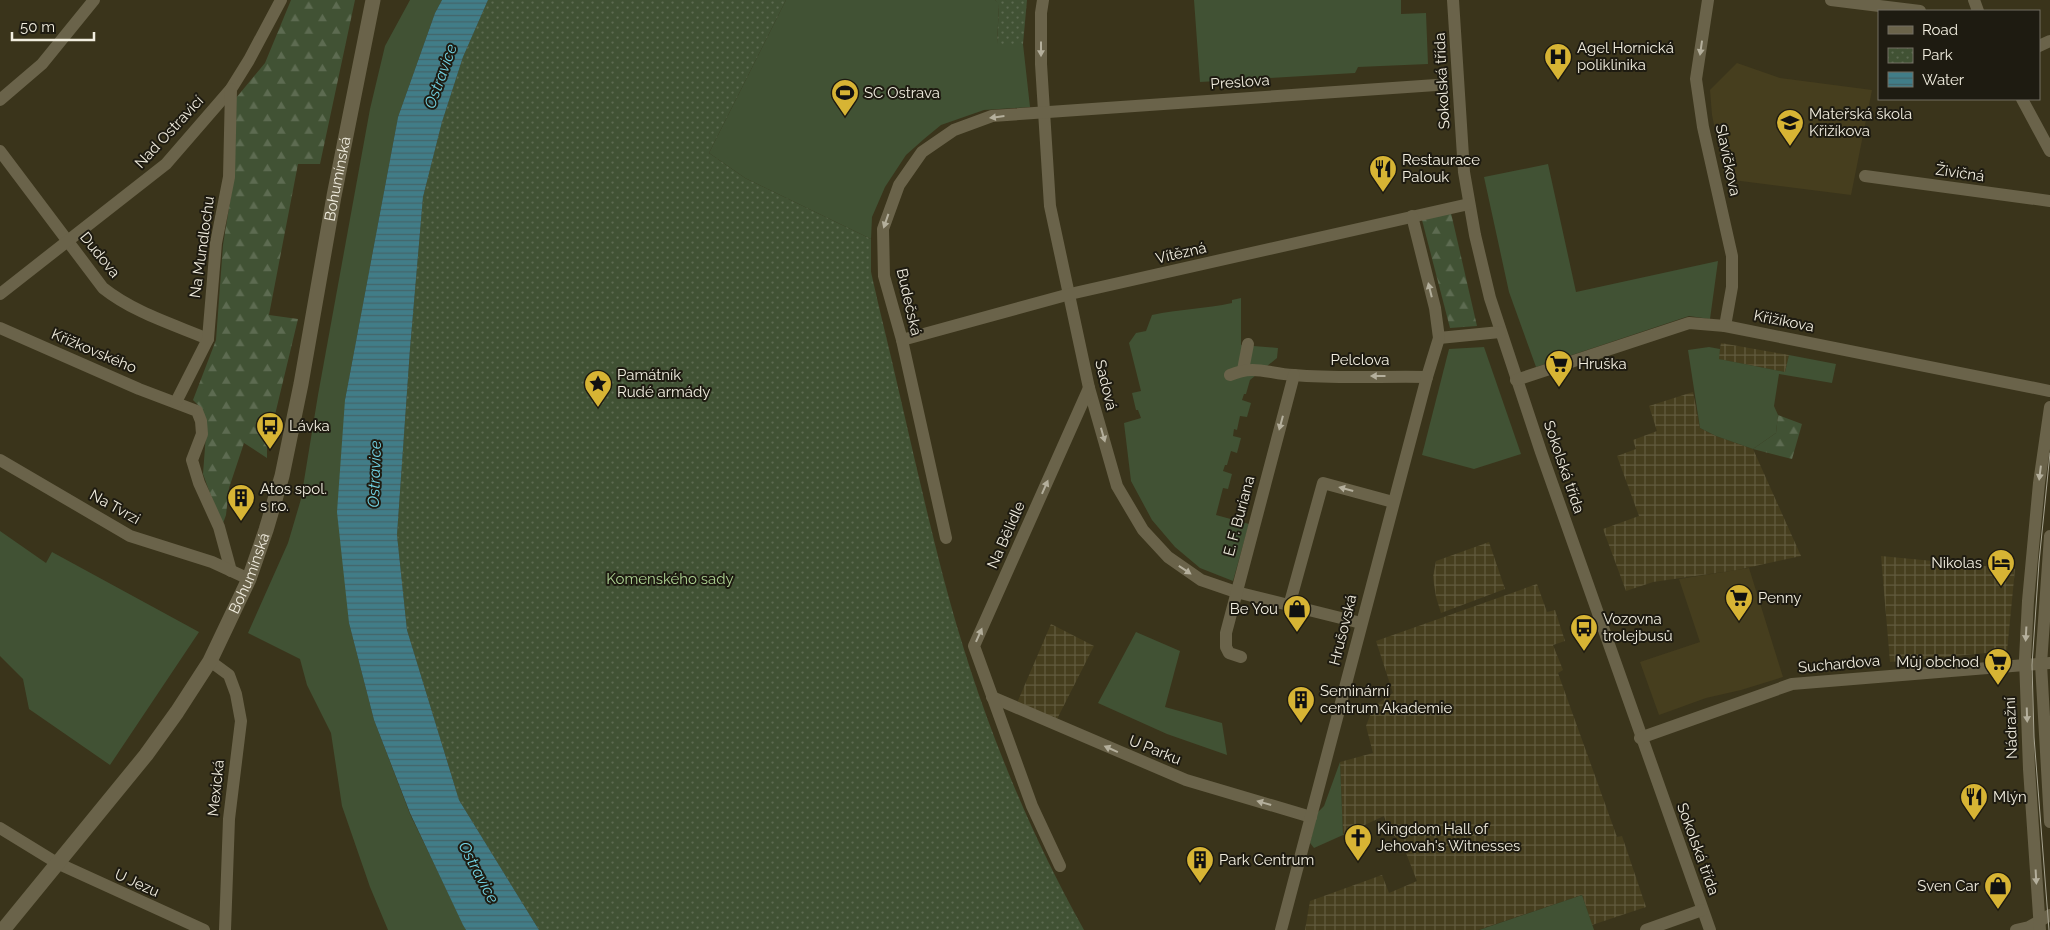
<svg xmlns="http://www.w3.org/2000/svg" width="2050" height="930" viewBox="0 0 2050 930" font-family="Raleway,sans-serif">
<defs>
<pattern id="industrial-grid" width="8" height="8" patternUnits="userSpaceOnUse" patternTransform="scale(1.25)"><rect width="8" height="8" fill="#463e1e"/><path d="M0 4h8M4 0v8" fill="none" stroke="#615a3e"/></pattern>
<pattern id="forest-firs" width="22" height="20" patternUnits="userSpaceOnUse" patternTransform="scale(1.25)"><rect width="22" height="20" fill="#415234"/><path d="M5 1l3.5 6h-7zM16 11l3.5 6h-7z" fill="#5d6b51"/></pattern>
<pattern id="park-dots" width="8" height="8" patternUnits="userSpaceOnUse" patternTransform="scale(1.25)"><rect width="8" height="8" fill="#415234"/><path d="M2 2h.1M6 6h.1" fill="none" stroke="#5d6b51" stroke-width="1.8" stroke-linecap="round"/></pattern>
<pattern id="water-rules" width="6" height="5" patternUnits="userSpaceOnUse" patternTransform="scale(1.25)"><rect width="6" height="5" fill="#417d88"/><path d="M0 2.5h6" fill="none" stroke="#446569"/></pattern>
</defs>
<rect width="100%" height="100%" fill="#3a341b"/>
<g fill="#463e1e">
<path d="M1737 63 1780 78 1872 90 1851 195 1725 179 1712 115 1710 90Z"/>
<path d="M1749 568 1783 677 1741 690 1706 698 1659 715 1640 662 1700 642 1679 579Z"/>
</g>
<g fill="url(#industrial-grid)">
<path d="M1721 343 1789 355 1785 372 1718 359Z"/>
<path d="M1693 392 1700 428 1716 436 1753 449 1801 556 1737 570 1653 582 1626 591 1603 529 1639 516 1617 456 1636 449 1633 440 1657 431 1649 406Z"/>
<path d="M1489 542 1505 589 1441 613 1436 597 1433 577 1436 561Z"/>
<path d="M1881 556 2015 569 2007 651 1890 662Z"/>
<path d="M1537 584 1547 612 1555 610 1565 641 1553 645 1563 670 1558 673 1617 837 1622 836 1646 907 1592 925 1582 895 1478 930H1305L1310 901 1382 875 1389 893 1417 881 1402 843 1389 831 1384 816 1343 835 1340 762 1373 753 1366 726 1371 713 1377 704 1393 693 1376 641Z"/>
<path d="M1051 624 1094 646 1056 721 1017 703Z"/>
</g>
<g fill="#415234">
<path d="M410 0H442L435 13 398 117 345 400 349 623 374 720 410 814 466 930H388L370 887 342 806 331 733 307 685 300 659 248 633 288 543 301 499 318 395 370 109 385 46Z"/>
<path d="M786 0H995L999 4 997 44H1023L1030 107 984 110 941 125 924 139 906 155 885 187 872 217 871 239 745 178 709 153Z"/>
<path d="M1194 0H1401V14L1426 13 1428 64 1358 67 1355 73 1200 82Z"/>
<path d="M1548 164 1576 292 1718 261 1710 319 1689 316 1536 367 1509 292 1484 177Z"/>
<path d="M1241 298V345L1278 348 1277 358 1250 380 1246 394H1244L1242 400 1251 403 1247 417 1240 416 1237 430 1234 429 1233 436 1241 438 1237 453 1231 451 1227 465H1225L1223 471 1232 474 1228 489 1223 488 1216 515 1249 524 1233 581 1200 568 1175 547 1152 520 1131 481 1124 423 1141 418 1138 410H1136L1132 393 1141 391 1129 343 1136 333 1146 331 1152 315C1178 309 1206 309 1232 303V300Z"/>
<path d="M1484 347 1521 454 1474 469 1422 455 1449 349Z"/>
<path d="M1709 347 1720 349 1719 359 1785 372 1789 355 1836 364 1832 383 1779 374 1774 406 1778 415 1776 433 1753 449 1716 436 1700 428 1688 350Z"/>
<path d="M0 531 46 563 52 552 199 632 110 765 29 709 23 679 0 656Z"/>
<path d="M1136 632 1180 651 1165 707 1222 723 1227 755 1167 734 1098 703Z"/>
<path d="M1340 762 1343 835 1314 848 1310 843 1317 813 1324 806Z"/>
<path d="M1582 895 1594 930H1479Z"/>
</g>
<g fill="url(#forest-firs)">
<path d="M291 0H355L320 164H298L269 315 298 319 267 448V458L244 443 229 488 226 515 222 526 203 474 207 421 201 408 193 400 216 340 223 245 234 177 236 98 265 63Z"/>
<path d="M1451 213 1477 326 1450 328 1422 220Z"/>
<path d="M1778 415 1802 424 1792 459 1753 449 1776 433Z"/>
</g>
<g fill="url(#park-dots)">
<path d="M488 0H786L709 153 745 178 871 239V272L879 307C901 397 920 487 943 576 975 699 1022 819 1084 930H539L459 800 407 630 397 535 410 349 423 197 442 122 463 57Z"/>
<path d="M995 0H1027L1023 44H997L999 5Z"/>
</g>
<path fill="url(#water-rules)" d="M442 0H488L463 57 442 122 423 197 410 349 397 535 407 630 459 800 539 930H466L463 925 410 813 374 720 349 623 337 512 345 400 398 117 435 13Z"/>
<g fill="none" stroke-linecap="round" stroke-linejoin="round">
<g stroke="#6a634a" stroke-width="12">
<path d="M1043 0 1041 13V64L1050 206 1089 388 1117 486 1143 530 1168 557 1201 580 1236 592 1361 623"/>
<path d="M1453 0 1464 172 1475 235 1490 298 1541 452 1710 930"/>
<path d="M1708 0 1696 79 1703 127 1732 256V287L1725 326"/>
<path d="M1831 0 1920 11"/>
<path d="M1974 0 1978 11"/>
<path d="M2039 46 2050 41"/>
<path d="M2022 99 2050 151"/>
<path d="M0 100 42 64 94 0"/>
<path d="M0 151 103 288C133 312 172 324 208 339"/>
<path d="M1865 176 2050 201"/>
<path d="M0 294 166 164 231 89 249 60 281 0"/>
<path d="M0 328 139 389 197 411 201 421 202 434 192 460 199 483 219 527 231 571"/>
<path d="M1439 338 1500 332"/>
<path d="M902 340 1070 294 1469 204"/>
<path d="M1243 370 1248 344"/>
<path d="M1230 375C1255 364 1268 374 1294 375 1338 379 1383 376 1427 377"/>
<path d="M1516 380 1689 323 1725 326 2050 391"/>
<path d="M176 402 208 339 216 243 229 177 231 89"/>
<path d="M0 460 130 536 212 562 249 579"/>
<path d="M2050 536 2041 664 2050 822"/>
<path d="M946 538 902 340 884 276 883 229 899 185 922 152 954 130 992 116 1436 85"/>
<path d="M1289 606 1323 483 1393 502"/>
<path d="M1241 657 1229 653 1226 647V633L1294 375"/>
<path d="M210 661 229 675 236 694 241 721 229 819 225 930"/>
<path d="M992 697 1186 780 1311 817"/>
<path d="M1640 738 1792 684 2050 663"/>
<path d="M0 828 57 863 204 930"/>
<path d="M1060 866 1032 806 974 646 1089 388"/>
<path d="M1281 930 1427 377 1439 338 1435 308 1412 216"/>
<path d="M1646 930 1702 910"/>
<path d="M2016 930 2029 927 2050 915"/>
<path d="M2040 930 2029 769 2025 659 2028 601 2039 483 2050 407"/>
</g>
<path stroke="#6a634a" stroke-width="15" id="s1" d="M3 930 146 755 177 712 210 661 249 579 266 530 282 476 301 384 334 196 373 0"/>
<path stroke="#a8a491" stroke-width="1" d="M2049 930 2034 737 2032 665 2039 562 2050 453"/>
</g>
<defs><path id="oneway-solid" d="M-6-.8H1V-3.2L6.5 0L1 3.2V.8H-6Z" transform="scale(1.25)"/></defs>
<g fill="#b4af9c">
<use href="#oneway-solid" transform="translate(1701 48) rotate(98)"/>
<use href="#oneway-solid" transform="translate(1041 49) rotate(90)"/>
<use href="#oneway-solid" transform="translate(997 117) rotate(173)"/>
<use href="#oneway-solid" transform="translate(886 221) rotate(109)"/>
<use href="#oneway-solid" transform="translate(1430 290) rotate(-104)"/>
<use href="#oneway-solid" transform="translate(1378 376) rotate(-180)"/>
<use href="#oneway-solid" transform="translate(1281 423) rotate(105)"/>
<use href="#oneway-solid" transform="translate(1103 435) rotate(74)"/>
<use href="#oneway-solid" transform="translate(2040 473) rotate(97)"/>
<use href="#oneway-solid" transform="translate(1045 487) rotate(-66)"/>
<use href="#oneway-solid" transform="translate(1346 489) rotate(-165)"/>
<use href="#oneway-solid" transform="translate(1185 570) rotate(34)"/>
<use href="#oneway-solid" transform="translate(2026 634) rotate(93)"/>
<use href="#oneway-solid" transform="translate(979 635) rotate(-66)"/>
<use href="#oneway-solid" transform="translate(2027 715) rotate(88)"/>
<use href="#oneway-solid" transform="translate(1111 749) rotate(-156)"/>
<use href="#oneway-solid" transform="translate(1264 803) rotate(-164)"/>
<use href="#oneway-solid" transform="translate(2036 877) rotate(87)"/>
</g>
<defs>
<symbol id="hospital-pin" viewBox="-11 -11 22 30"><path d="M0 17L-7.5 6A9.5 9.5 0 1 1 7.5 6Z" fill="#d7b434" stroke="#1e1b11"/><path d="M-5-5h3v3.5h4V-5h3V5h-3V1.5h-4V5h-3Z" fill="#111"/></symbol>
<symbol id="stadium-pin" viewBox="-11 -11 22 30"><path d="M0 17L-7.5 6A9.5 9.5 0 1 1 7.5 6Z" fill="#d7b434" stroke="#1e1b11"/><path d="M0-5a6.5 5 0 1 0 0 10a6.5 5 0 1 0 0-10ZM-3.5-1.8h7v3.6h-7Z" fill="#111"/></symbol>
<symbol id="school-pin" viewBox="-11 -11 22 30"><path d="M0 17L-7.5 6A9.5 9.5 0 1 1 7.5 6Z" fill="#d7b434" stroke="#1e1b11"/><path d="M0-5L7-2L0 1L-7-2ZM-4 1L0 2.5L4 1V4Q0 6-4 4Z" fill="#111"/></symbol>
<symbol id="restaurant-pin" viewBox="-11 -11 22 30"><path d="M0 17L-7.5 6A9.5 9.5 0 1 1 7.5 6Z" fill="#d7b434" stroke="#1e1b11"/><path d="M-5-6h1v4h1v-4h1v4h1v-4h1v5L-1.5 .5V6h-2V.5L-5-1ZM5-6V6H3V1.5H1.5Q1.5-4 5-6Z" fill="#111"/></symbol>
<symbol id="supermarket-pin" viewBox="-11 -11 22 30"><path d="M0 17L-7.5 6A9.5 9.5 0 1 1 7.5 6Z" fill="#d7b434" stroke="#1e1b11"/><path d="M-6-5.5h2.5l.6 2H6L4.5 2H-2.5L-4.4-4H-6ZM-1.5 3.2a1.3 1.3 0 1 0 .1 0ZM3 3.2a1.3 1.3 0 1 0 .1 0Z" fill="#111"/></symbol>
<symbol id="sight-pin" viewBox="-11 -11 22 30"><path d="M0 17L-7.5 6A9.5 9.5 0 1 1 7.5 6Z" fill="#d7b434" stroke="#1e1b11"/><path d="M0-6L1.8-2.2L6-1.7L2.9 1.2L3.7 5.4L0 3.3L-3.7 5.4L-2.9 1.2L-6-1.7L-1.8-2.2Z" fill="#111"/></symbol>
<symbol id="bus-pin" viewBox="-11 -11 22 30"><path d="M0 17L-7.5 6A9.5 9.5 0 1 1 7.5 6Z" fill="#d7b434" stroke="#1e1b11"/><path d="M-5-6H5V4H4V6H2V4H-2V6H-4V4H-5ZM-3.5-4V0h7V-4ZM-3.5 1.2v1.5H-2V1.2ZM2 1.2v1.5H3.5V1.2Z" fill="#111"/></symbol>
<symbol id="building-pin" viewBox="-11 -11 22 30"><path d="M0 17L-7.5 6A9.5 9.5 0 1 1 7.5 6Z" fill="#d7b434" stroke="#1e1b11"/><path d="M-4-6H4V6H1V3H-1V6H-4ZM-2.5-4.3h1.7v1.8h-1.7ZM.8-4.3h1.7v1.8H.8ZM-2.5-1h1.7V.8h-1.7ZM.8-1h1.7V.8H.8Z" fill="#111"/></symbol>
<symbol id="hotel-pin" viewBox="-11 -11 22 30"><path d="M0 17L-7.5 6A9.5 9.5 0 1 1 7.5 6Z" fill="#d7b434" stroke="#1e1b11"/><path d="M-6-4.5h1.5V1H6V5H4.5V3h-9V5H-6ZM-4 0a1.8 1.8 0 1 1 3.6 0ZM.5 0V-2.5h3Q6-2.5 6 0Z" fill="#111"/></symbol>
<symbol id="shop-pin" viewBox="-11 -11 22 30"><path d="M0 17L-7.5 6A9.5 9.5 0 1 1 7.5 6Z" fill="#d7b434" stroke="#1e1b11"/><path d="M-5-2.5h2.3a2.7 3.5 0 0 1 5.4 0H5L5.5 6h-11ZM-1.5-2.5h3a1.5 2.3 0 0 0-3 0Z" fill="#111"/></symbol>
<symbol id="church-pin" viewBox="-11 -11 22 30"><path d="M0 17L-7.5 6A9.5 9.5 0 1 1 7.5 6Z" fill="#d7b434" stroke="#1e1b11"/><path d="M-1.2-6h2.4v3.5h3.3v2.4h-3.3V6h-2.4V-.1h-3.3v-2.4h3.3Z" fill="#111"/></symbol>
</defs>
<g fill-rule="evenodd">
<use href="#hospital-pin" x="1542" y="41" width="32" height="43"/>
<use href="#stadium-pin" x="829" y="77" width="32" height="43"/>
<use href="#school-pin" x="1774" y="107" width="32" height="43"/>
<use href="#restaurant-pin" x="1367" y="153" width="32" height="43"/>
<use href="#supermarket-pin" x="1543" y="348" width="32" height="43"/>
<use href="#sight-pin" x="582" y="368" width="32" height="43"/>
<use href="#bus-pin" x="254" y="410" width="32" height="43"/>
<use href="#building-pin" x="225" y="482" width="32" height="43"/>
<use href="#hotel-pin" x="1985" y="547" width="32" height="43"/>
<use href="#supermarket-pin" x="1723" y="582" width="32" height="43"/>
<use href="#shop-pin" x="1281" y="593" width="32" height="43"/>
<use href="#bus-pin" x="1568" y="612" width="32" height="43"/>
<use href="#supermarket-pin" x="1982" y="646" width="32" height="43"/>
<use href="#building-pin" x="1285" y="684" width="32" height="43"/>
<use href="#restaurant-pin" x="1958" y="781" width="32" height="43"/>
<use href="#church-pin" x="1342" y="822" width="32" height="43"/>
<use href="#building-pin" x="1184" y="844" width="32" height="43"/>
<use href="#shop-pin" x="1982" y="870" width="32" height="43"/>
</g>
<g text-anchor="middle" stroke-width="4" stroke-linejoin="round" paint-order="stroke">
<g font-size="15" fill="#f1eddf" stroke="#1e1b11" text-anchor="start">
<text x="1577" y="53">Agel Hornická<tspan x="1577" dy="17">poliklinika</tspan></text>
<text x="864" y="98">SC Ostrava</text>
<text x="1809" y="119">Mateřská škola<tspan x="1809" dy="17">Křižíkova</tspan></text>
<text x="1402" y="165">Restaurace<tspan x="1402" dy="17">Palouk</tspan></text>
<text x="1578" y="369">Hruška</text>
<text x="617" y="380">Památník<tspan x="617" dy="17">Rudé armády</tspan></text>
<text x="289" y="431">Lávka</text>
<text x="260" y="494">Atos spol.<tspan x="260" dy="17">s r.o.</tspan></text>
<text x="1982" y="568" text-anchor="end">Nikolas</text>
<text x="1758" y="603">Penny</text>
<text x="1278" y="614" text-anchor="end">Be You</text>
<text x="1603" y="624">Vozovna<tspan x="1603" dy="17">trolejbusů</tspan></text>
<text x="1979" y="667" text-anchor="end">Můj obchod</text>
<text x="1320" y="696">Seminární<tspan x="1320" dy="17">centrum Akademie</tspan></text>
<text x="1993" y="802">Mlýn</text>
<text x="1377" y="834">Kingdom Hall of<tspan x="1377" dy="17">Jehovah's Witnesses</tspan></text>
<text x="1219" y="865">Park Centrum</text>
<text x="1979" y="891" text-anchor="end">Sven Car</text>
</g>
<g font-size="15" fill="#f1eddf" stroke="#1e1b11">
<text transform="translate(1442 81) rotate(-93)" y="5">Sokolská třída</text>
<text transform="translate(1240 82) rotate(-4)" y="5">Preslova</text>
<text transform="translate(169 132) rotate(-47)" y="5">Nad Ostravicí</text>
<text transform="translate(1728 160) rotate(78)" y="5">Slavíčkova</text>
<text transform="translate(1960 173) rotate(8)" y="5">Živičná</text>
<text dy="5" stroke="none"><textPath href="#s1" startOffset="841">Bohumínská</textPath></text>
<text transform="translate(202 247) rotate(-82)" y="5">Na Mundlochu</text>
<text transform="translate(1181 253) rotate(-13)" y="5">Vítězná</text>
<text transform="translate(100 255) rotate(51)" y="5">Dudova</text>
<text transform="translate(909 302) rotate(77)" y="5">Budečská</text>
<text transform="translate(1784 321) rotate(11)" y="5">Křižíkova</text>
<text transform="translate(94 351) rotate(23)" y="5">Křížkovského</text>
<text x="1360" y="365">Pelclova</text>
<text transform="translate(1106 385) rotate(76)" y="5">Sadová</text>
<text transform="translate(1564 467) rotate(71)" y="5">Sokolská třída</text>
<text transform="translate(115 507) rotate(29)" y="5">Na Tvrzi</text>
<text transform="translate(1239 516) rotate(-75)" y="5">E. F. Buriana</text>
<text transform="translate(1006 535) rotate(-66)" y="5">Na Bělidle</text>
<text dy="5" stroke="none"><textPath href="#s1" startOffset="436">Bohumínská</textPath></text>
<text transform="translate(1343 630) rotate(-76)" y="5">Hrušovská</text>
<text transform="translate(1839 664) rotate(-5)" y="5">Suchardova</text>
<text transform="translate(2011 728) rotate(-92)" y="5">Nádražní</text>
<text transform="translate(1155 750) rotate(22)" y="5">U Parku</text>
<text transform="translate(216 788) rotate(-84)" y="5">Mexická</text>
<text transform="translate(1698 849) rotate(70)" y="5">Sokolská třída</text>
<text transform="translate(137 883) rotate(24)" y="5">U Jezu</text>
</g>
<g font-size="15" fill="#aed393" stroke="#1e1b11">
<text x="670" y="584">Komenského sady</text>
</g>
<g font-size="16" font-style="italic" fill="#72d3e4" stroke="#1e1b11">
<text transform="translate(440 76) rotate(-70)" y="6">Ostravice</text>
<text transform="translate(374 474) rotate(-88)" y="6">Ostravice</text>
<text transform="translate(479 872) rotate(62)" y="6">Ostravice</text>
</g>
</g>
<rect x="1878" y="10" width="162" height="90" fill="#1e1b11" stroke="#726f63"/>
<rect x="1888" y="26" width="25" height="8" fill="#6a634a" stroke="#726f63"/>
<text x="1922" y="35" font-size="15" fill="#f1eddf">Road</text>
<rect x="1888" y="48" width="25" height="15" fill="url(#park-dots)" stroke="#726f63"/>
<text x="1922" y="60" font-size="15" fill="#f1eddf">Park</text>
<rect x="1888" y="72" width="25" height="15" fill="url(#water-rules)" stroke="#726f63"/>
<text x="1922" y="85" font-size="15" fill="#f1eddf">Water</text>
<path d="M12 32v8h82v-8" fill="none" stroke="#f1eddf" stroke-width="2.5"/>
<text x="20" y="32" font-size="15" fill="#f1eddf" stroke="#1e1b11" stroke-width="4" paint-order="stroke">50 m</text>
</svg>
